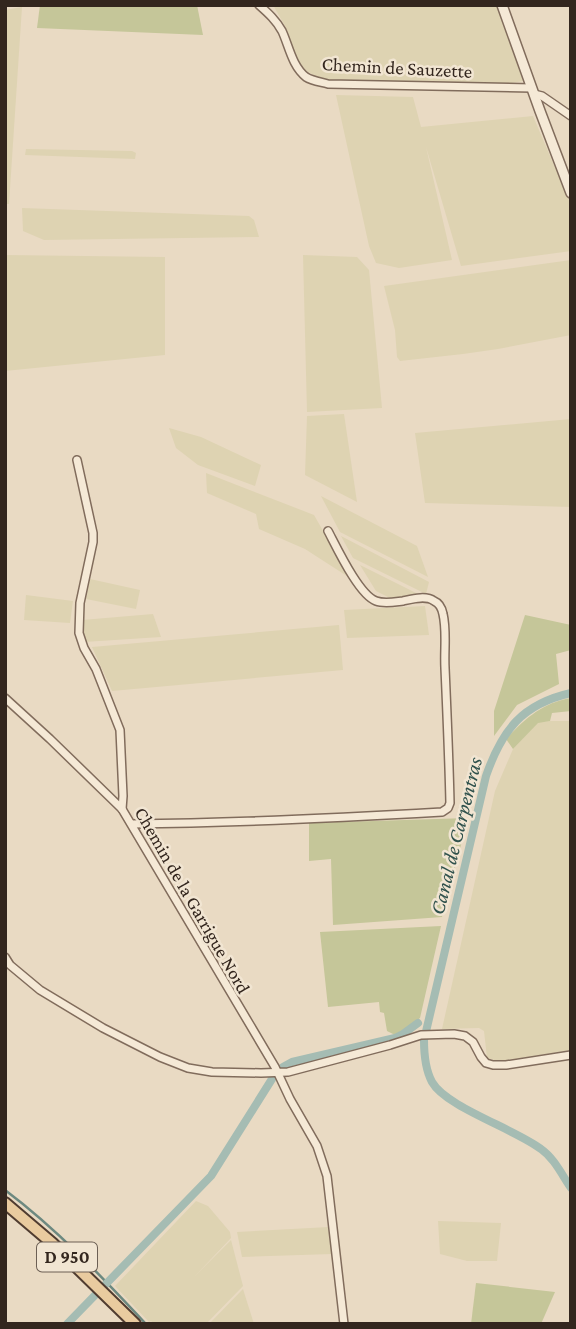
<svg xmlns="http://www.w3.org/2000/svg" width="576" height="1329" viewBox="0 0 576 1329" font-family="'Crimson Pro',serif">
<rect width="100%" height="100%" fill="#e9dac3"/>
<g fill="#ded3b2">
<path d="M273 5H497L523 81 507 84 332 81 317 77 305 70 295 57 285 26Z"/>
<path d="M22 7 9 204H5V10Z"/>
<path d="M336 95 413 97 421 127 533 116 571 205V251L461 266 426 147 452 260 399 268 376 263 369 246Z"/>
<path d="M26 149 132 151 136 153 135 159 25 155Z"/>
<path d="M22 208 249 216 254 220 259 237 44 240 23 231Z"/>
<path d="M5 255 165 257V355L5 371Z"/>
<path d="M303 255 357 257 369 270 382 408 307 412Z"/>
<path d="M571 260V335L498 349 463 354 400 361 397 357 395 330 384 286Z"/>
<path d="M344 414 357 502 305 475 307 416Z"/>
<path d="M571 419V507L425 503 415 433Z"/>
<path d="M169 428 201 437 261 465 255 486 198 465 176 448Z"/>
<path d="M206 473 314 515 350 578 305 549 259 529 256 514 207 493Z"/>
<path d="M321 496 417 546 428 577 340 532Z"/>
<path d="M341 536 429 582 426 594 353 558Z"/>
<path d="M360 565 422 596 394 600 376 591Z"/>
<path d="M90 579 140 590 136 609 86 599Z"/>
<path d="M26 595 73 601 70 623 24 620Z"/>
<path d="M425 606 429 635 347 638 344 610Z"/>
<path d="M153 614 161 637 84 642 82 620Z"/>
<path d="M339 625 343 670 112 691 92 647Z"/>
<path d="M550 721H571V1050L508 1060H494L487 1058 484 1031 479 1028 442 1029 495 791 513 749 538 722Z"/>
<path d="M196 1201 208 1206 230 1232 231 1238 195 1276 231 1240 243 1286 206 1324H154L151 1321 149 1322 115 1286Z"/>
<path d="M438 1221 501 1223 497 1261H467L440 1254Z"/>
<path d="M329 1227 332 1254 242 1257 237 1232Z"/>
<path d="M243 1289 254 1324H209Z"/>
</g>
<g fill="#c5c699">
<path d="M40 5H197L203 35 37 28Z"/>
<path d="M525 615 571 625V650L556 654 559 684 517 705 494 736V711Z"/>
<path d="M571 698V711L552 713 550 721 538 723 513 749 506 739C526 718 542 703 571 698Z"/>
<path d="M468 818 442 917 333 925 331 859 309 861V823Z"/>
<path d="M441 926 420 1018 397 1035 393 1034 387 1031 384 1013 380 1012 379 1002 328 1007 320 932Z"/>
<path d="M476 1283 555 1292 541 1324H471Z"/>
</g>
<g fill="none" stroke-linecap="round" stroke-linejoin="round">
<path stroke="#6d8980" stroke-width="2.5" d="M5 1190C57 1229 102 1277 146 1324"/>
<g stroke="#a5bcb3" stroke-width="8">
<path d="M571 693C522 704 502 730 486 776L424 1040C424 1054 425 1069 432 1082 446 1107 515 1129 541 1149 554 1158 562 1175 571 1188"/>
<path d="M283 1067 292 1062 395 1038 403 1034 418 1023"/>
<path d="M67 1324 211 1176 272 1079"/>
</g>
<defs>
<g id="minor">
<path d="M259 5C268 13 276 20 282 31 289 46 292 66 306 77 312 81 321 82 328 84L532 88"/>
<path d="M534 94 542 96 571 116"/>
<path d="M77 460 93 533V542L80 603 79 633 84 648 96 669 120 730 123 796 122 809"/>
<path d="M5 698 50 739 122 809 275 1067 290 1099 317 1146 327 1176 344 1324"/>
<path d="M132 824C235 823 339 818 442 812L448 808 450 803C449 758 447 713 445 668 444 650 447 631 443 614 442 609 439 603 434 601 426 595 412 599 403 601 394 602 384 604 376 601 359 595 337 548 328 531"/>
<path d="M5 957 10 965 40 990 103 1028 160 1057 188 1068 212 1072 261 1073 288 1072 390 1045 421 1035 454 1034 465 1036 473 1042 481 1057 486 1063 493 1065H506L571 1055"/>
</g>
<path id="tertiary" d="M502 5 540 111 571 193"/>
<path id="primary" d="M5 1203 52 1243 135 1324"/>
</defs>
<use href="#minor" stroke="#816c5c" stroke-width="10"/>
<use href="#tertiary" stroke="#816c5c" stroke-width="12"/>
<use href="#primary" stroke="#503c30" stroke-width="14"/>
<use href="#minor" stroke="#f5e9d6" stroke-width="7"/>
<use href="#tertiary" stroke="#f5e9d6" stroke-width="9"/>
<use href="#primary" stroke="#e9cb9f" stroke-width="10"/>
</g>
<g text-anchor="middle" stroke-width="5" stroke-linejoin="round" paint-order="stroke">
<rect fill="#f1e5d2" stroke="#6c5f54" stroke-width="2" x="37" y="1242.5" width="60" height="29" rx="5"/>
<g font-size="18" font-weight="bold" fill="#33261e">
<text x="67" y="1263">D 950</text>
</g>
<g font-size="19" fill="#33261e" stroke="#f1e5d2">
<text transform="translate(397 67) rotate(3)" y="7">Chemin de Sauzette</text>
<text transform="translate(193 900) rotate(60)" y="7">Chemin de la Garrigue Nord</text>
</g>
<g font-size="21" font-style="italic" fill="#2f514c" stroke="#f1e5d2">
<text transform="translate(456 836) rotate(-76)" y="7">Canal de Carpentras</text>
</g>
</g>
<rect width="576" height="1329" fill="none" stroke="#33261e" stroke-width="14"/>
</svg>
